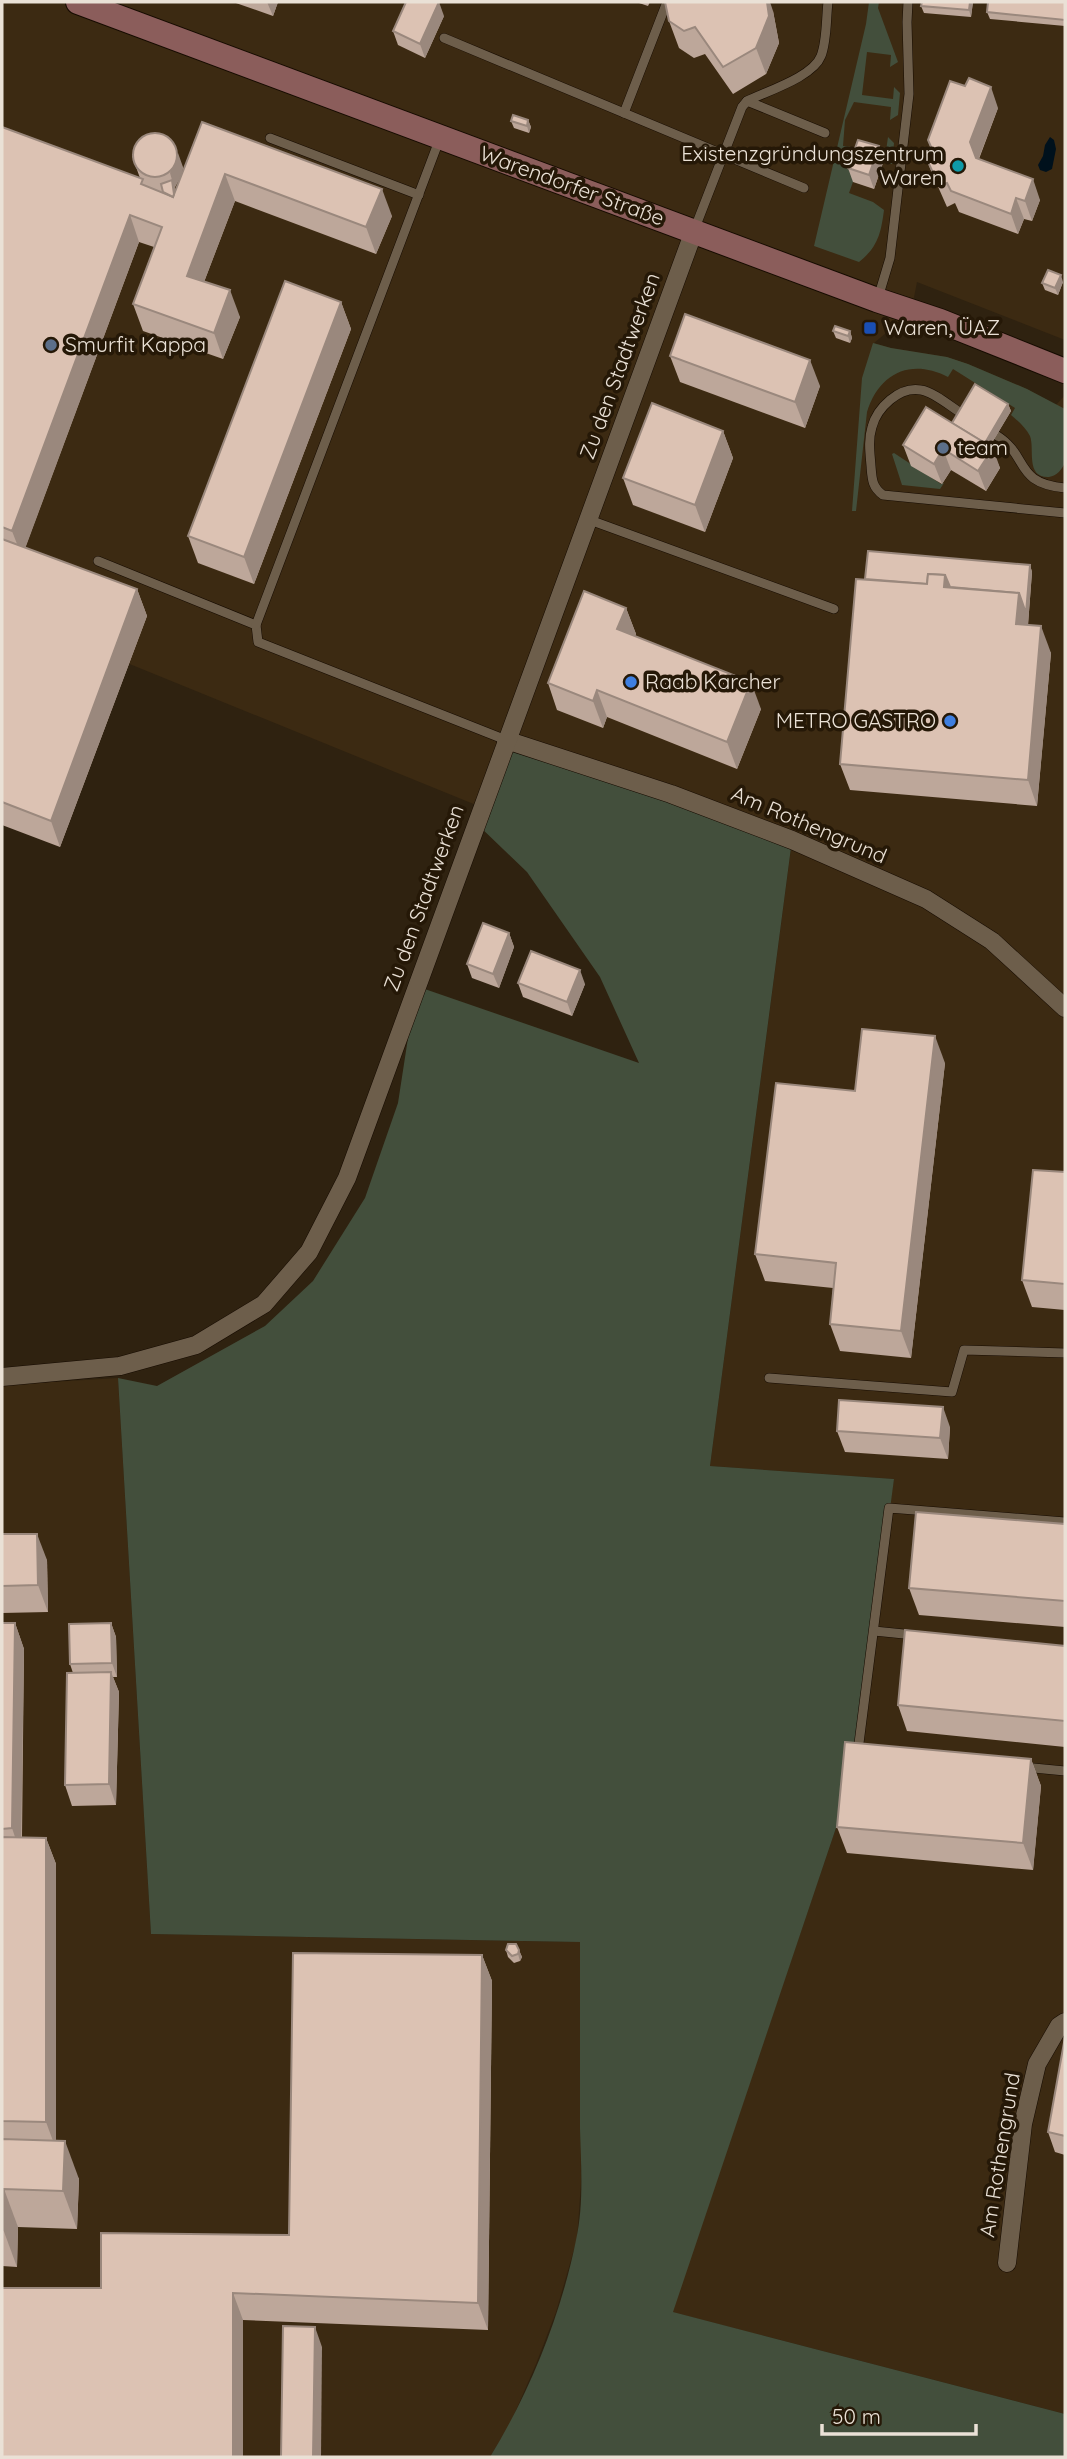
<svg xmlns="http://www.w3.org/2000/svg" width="1067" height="2459" viewBox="0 0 1067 2459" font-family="Quicksand,sans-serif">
<rect width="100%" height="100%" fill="#2f2210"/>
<g fill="#3c2a12">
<path d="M2 2H1065V340L917 282 911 312 874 343 891 348 947 357 968 364 1027 389 1056 405 1065 395V2414L672 2312 838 1822 894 1479 710 1466 792 841 481 807 2 612Z"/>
<path d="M118 1378 151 1934 580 1942 581 2183 577 2239 556 2312 536 2364 510 2424 490 2457H2V1385Z"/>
</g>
<g fill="#434f3c">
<path d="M869 2H879L878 8 898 62 890 67 891 55 867 52 862 95 893 99 894 87 900 93 898 115 890 120 891 107 854 102 845 120 843 146 886 151 888 137 894 143 892 164 863 154 849 193 873 202 884 210C881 233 878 247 859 262L814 246 866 24Z"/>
<path d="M873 343 891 348 947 357 968 364 1027 389 1065 409V463C1062 469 1057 476 1049 477 1025 478 1035 449 1030 436 1026 428 1018 421 1011 415L1015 408 953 369 948 377C911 358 879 373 867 412L856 511H852L862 378Z"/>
<path d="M894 453 941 484 944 483 940 489 902 485 892 454Z"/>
<path d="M506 740 792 840 710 1466 894 1479 858 1751 838 1822 673 2312 1065 2414V2457H490C530 2392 561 2315 576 2240 584 2205 581 2165 580 2129 580 2067 580 2004 580 1942L151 1934 118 1378 157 1386 265 1326 313 1281 365 1198 398 1103 416 986 639 1063 600 977 527 872 476 823Z"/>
</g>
<path fill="#00111c" d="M1050 137 1054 140 1056 149 1052 169 1046 172 1040 170 1038 165 1043 156 1045 145Z"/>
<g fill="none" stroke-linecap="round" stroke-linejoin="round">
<defs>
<g id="service">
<path d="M444 38 804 188"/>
<path d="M747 101 825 133"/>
<path d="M624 113 667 2"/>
<path d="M270 138 419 195"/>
<path d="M695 228 742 107 747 101C767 91 813 77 821 56 827 41 826 19 828 2"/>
<path d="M878 298 890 258 909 94 907 22 908 2"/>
<path d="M964 415C951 407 934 392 921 390 899 386 877 408 872 427 868 440 870 453 871 466 872 479 872 487 883 495L1065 513"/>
<path d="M996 435C1030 456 1013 483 1065 488"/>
<path d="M587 519 834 609"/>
<path d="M98 561 256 625 258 642 506 740"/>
<path d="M256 625 440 138"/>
<path d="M769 1378 952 1392 964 1350 1065 1353"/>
<path d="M874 1631 914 1635"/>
<path d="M863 1751H858L889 1508 1065 1522"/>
<path d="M1023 1767 1065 1771"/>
</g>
<g id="minor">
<path d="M506 740 671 794 792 840 926 899 992 941 1065 1008"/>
<path d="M2 1377 120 1366 196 1345 264 1304 309 1252 347 1178 694 231"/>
<path d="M1007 2263 1023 2124 1037 2064 1059 2026 1065 2022"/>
</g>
<path id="secondary" d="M78 2 877 300 940 321 1065 371"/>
</defs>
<use href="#service" stroke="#160b00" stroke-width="10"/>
<use href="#minor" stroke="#160b00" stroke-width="19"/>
<use href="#secondary" stroke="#160b00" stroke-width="26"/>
<use href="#service" stroke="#6d5e4b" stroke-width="9"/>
<use href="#minor" stroke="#6d5e4b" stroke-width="18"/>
<use href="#secondary" stroke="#8b5d5b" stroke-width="24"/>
</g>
<g fill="#bda79a" fill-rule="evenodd">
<path d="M233 2H278L273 16Z"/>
<path d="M636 2H650L648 6Z"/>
<path d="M922 2H973L971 17 924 13 921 6Z"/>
<path d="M1065 2V26L990 19 987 12Z"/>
<path d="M773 11 779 43 766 74 733 94 705 54 694 58 679 48 669 21Z"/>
<path d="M444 16 425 58 398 45 393 31Z"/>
<path d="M998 108 979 159 1040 200 1032 221 1024 219 1018 234 959 212 955 203 947 207 932 173 924 153 931 149 928 140Z"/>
<path d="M528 120 531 127 529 133 514 128 511 121Z"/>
<path d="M202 122 392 216 376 254 235 201 204 282 240 317 223 359 143 331 133 304 154 247 139 242 25 548 137 589 147 616 60 847 2 825V127L140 178 132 156 183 167 182 173ZM181 176 175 191V187Z"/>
<path d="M879 146 884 160 874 189 853 182 848 168Z"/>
<path d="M1063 282 1058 295 1045 290 1042 283Z"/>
<path d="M341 302 351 329 254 584 198 563 188 536Z"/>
<path d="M833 331H850L852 338 850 343 836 338Z"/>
<path d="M670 356 820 386 805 428 680 382Z"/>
<path d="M1008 404 1011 411 990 446 1000 468 986 491 951 470 942 484 911 466 903 445 952 423Z"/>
<path d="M723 431 733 458 705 532 633 505 623 478Z"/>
<path d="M1030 565 1032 572 1028 625 1051 653 1037 806 850 790 840 764 865 579Z"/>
<path d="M626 608 636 634 635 636 761 709 737 769 607 717 603 728 557 710 548 683Z"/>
<path d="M509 933 514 947 499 988 472 978 467 964Z"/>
<path d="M518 983 585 984 572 1016 523 997Z"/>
<path d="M945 1063 911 1358 840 1351 830 1324 833 1288 765 1281 755 1254 855 1091Z"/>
<path d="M1065 1172V1310L1032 1307 1022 1280Z"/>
<path d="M950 1427 948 1459 845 1452 837 1431Z"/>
<path d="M1065 1524V1627L919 1615 909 1588Z"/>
<path d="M2 1534 47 1560 48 1612 2 1613Z"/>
<path d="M2 1623H15L24 1649 22 1837 46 1838 56 1864V2141L79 2179 77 2229 18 2227 17 2267 2 2266Z"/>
<path d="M111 1623 116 1637 117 1677H113L119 1692 116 1805 72 1806 65 1785 73 1673 70 1664Z"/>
<path d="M1065 1646V1747L907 1731 898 1705Z"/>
<path d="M1031 1759 1041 1786 1033 1870 847 1853 837 1827Z"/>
<path d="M516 1944 522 1957 520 1961 514 1963 508 1957 506 1950Z"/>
<path d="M482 1955 492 1981 488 2330 243 2320 101 2288 289 2235Z"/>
<path d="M1065 2037V2155L1055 2152 1048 2132Z"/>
</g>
<g fill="#9a887d">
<path d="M267 2H278L273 16Z"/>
<path d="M439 2 444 16 425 58 420 44Z"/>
<path d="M767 2H770L773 11 779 43 766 74 756 48Z"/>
<path d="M970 2H973L971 17 969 10Z"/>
<path d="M991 87 998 108 977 163 970 142Z"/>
<path d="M528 120 531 127 529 133 527 126Z"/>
<path d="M879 146 884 160 874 189 869 175Z"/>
<path d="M178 153 183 167 182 174 175 187 180 222 172 180 170 173Z"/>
<path d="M225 174 235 201 196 303 187 276Z"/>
<path d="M1033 179 1040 200 1032 221 1025 201Z"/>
<path d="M382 189 392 216 376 254 366 227Z"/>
<path d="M1016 198 1024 219 1018 234 1011 214Z"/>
<path d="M130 215 139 242 22 557 12 531Z"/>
<path d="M1061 275 1063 282 1058 295 1055 288Z"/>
<path d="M230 290 240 317 223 359 214 333Z"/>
<path d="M341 302 351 329 254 584 244 557Z"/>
<path d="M850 331 852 338 850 343 848 336Z"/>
<path d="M810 360 820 386 805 428 795 402Z"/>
<path d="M1008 404 1011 411 983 458 980 451Z"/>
<path d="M723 431 733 458 705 532 695 505Z"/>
<path d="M993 448 1000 468 986 491 978 471Z"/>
<path d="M943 449 951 470 942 484 934 464Z"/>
<path d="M1030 565 1032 572 1026 651 1016 624 1019 593Z"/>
<path d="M945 575 955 602 944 587Z"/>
<path d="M137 589 147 616 60 847 51 821Z"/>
<path d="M626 608 636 634 627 656 617 629Z"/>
<path d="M1041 626 1051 653 1037 806 1028 780Z"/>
<path d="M751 682 761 709 737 769 727 742Z"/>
<path d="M597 690 607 717 603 728 593 701Z"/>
<path d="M509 933 514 947 499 988 493 974Z"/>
<path d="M580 970 585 984 572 1016 567 1002Z"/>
<path d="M935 1036 945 1063 911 1358 901 1331Z"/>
<path d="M943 1407 950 1427 948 1459 940 1438Z"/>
<path d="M37 1534 47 1560 48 1612 38 1585Z"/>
<path d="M15 1623 24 1649 21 1855 12 1828Z"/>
<path d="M111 1623 116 1637 117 1677 112 1663Z"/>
<path d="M111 1672 119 1692 116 1805 109 1784Z"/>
<path d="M1031 1759 1041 1786 1033 1870 1023 1843Z"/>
<path d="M46 1838 56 1864V2149L46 2122Z"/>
<path d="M519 1950 522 1957 520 1961 518 1954Z"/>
<path d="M482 1955 492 1981 488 2330 478 2303Z"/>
<path d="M65 2141 79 2179 77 2229 63 2191Z"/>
<path d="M4 2189 18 2227 17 2267 3 2229Z"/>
<path d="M233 2293 243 2320V2457H233Z"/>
<path d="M315 2327 322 2347 321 2457H313Z"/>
</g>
<g fill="#dcc2b3" stroke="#9a887d" stroke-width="2">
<path d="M406 2H439L420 44 393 31Z"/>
<path d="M665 2H767L769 16 756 48 723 67 695 27 684 31 669 21Z"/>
<path d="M922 2H970L969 10 921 6Z"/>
<path d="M988 2H1065V20L987 12Z"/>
<path d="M969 78 991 87 970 142 976 158 1033 179 1025 201 1016 198 1011 214 951 191 947 183 939 186 924 153 932 149 928 140 950 81 965 86Z"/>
<path d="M513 115 528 120 527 126 511 121Z"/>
<path d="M202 122 382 189 366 227 225 174 187 276 230 290 214 333 133 304 162 227 130 215 12 531 2 527V127L143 179 141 184 173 197Z"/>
<circle cx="155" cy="155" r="22"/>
<path d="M858 140 879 146 869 175 848 168Z"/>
<path d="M172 180 174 194 173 197 163 192 161 184Z"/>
<path d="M1048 270 1061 275 1055 288 1042 283Z"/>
<path d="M285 281 341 302 244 557 188 536Z"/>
<path d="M685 314 810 360 795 402 670 356Z"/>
<path d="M835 326 850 331 848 336 833 331Z"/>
<path d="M975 384 1008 404 985 443 952 423Z"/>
<path d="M652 403 723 431 695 505 623 478Z"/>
<path d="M926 407 993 448 978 471 943 449 934 464 903 445Z"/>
<path d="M2 539 137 589 51 821 2 802Z"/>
<path d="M868 551 1030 565 1026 613 1019 593 950 587 945 575 928 574 927 584 865 579Z"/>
<path d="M928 574 945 575 944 587 1019 593 1016 624 1041 626 1028 780 840 764 856 579 927 584Z"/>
<path d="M584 591 626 608 617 629 751 682 727 742 597 690 593 701 548 683Z"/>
<path d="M483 923 509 933 493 974 467 964Z"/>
<path d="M531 951 580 970 567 1002 518 983Z"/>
<path d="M862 1029 935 1036 901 1331 830 1324 836 1263 755 1254 776 1083 855 1091Z"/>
<path d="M1033 1170 1065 1172V1284L1022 1280Z"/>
<path d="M839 1400 943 1407 940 1438 837 1431Z"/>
<path d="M916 1512 1065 1524V1601L909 1588Z"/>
<path d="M2 1534H37L38 1585 2 1586Z"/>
<path d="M2 1623H15L12 1828 2 1829Z"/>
<path d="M111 1623 112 1663 70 1664 69 1624Z"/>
<path d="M905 1630 1065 1646V1721L898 1705Z"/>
<path d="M111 1672 109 1784 65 1785 67 1673Z"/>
<path d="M845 1742 1031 1759 1023 1843 837 1827Z"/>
<path d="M2 1837 46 1838V2122L2 2121Z"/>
<path d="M508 1944H516L519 1950 518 1954 512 1956 506 1950Z"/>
<path d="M293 1953 482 1955 478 2303 233 2293V2457H2V2288H101V2233L289 2235Z"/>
<path d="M1065 2037V2136L1048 2132Z"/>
<path d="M2 2139 65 2141 63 2191 4 2189 3 2229 2 2228Z"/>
<path d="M283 2326 315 2327 313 2457H281Z"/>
</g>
<circle fill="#0f9aa8" stroke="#251807" stroke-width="2.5" cx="958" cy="166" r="7"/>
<rect fill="#1a4fb4" stroke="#251807" stroke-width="2.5" x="863" y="321" width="14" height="14" rx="3.5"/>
<g fill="#5c6f8a" stroke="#251807" stroke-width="2.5">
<circle cx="51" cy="345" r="7"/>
<circle cx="943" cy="448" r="7"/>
</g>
<g fill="#3f7fe0" stroke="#251807" stroke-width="2.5">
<circle cx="631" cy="682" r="7"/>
<circle cx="950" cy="721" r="7"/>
</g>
<g text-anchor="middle" stroke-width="7" stroke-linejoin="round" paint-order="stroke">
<g font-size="21" fill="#eae1d6" stroke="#251807" text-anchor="start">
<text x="944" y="161" text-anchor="end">Existenzgründungszentrum<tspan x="944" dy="24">Waren</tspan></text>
<text x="884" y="335">Waren, ÜAZ</text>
<text x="65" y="352">Smurfit Kappa</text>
<text x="957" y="455">team</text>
<text x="645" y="689">Raab Karcher</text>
<text x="936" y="728" text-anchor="end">METRO GASTRO</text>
</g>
<g font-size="21" fill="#eae1d6" stroke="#251807">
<text transform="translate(572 186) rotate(20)" y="7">Warendorfer Straße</text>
<text transform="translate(620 366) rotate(-70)" y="7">Zu den Stadtwerken</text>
<text transform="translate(809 825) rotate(23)" y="7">Am Rothengrund</text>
<text transform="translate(424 898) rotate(-70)" y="7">Zu den Stadtwerken</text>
<text transform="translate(1000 2155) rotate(-81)" y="7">Am Rothengrund</text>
</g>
</g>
<rect width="1067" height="2459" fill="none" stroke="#eae1d6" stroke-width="7"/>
<path d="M822 2424v10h154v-10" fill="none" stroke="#eae1d6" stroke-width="3.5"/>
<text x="832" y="2424" font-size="21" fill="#eae1d6" stroke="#251807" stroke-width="5" paint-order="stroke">50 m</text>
</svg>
